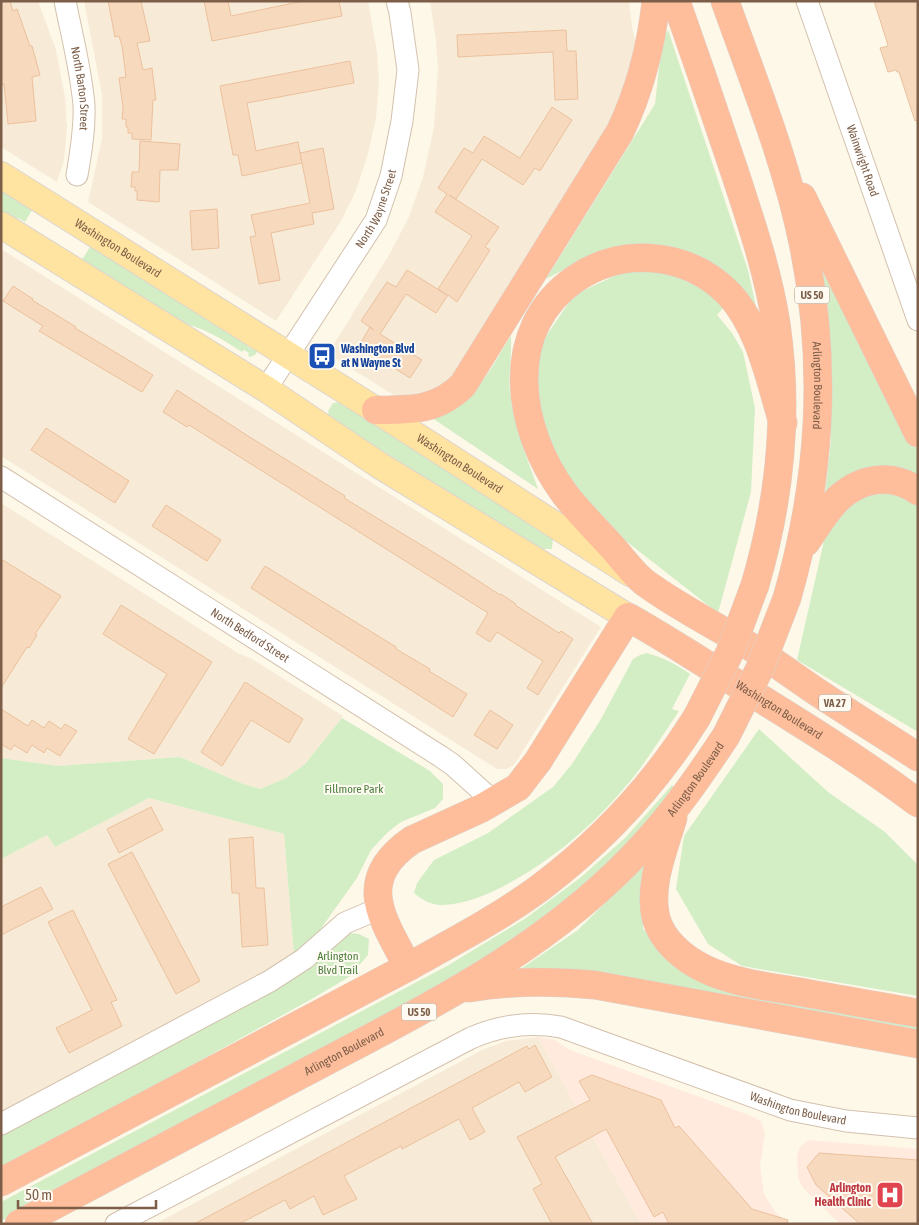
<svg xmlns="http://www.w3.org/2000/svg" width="919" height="1225" viewBox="0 0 919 1225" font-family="'Asap Condensed',sans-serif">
<rect width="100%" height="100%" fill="#fef8e9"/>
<g fill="#f7ebd7">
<path d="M1 1H38L56 50 65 97 67 126 64 161 57 182 1 147Z"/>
<path d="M84 1H368L377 52 379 82 376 119 367 157 355 193 341 221 276 321 88 202 102 139V95Z"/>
<path d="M430 1H629L632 27 635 40 639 47 610 126 452 382 405 402 328 354 390 253 409 217 423 177 434 127 438 69 436 41Z"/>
<path d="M1 249 601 627 514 765 506 769H497L1 456Z"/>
<path d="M1 503 238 653 252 659 343 716 342 718 305 764 286 778 260 789 241 783 180 757 58 766 1 758Z"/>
<path d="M149 798 284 834 294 955 268 973 1 1113V859L47 835 55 847Z"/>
<path d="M538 1037 641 1224H155L484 1049 506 1041Z"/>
</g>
<g fill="#ffeadd">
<path d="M538 1037 555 1040 570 1050 749 1115 761 1121 765 1133 760 1166 764 1194 776 1213 790 1224H641Z"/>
<path d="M808 1140 918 1149V1224H840L803 1188 798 1178 797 1156 800 1147Z"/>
</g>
<g fill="#d3eec5">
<path d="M668 30 748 270 758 316 718 268 695 254 667 246 622 247 584 259 546 279 655 104 662 41Z"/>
<path d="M1 187 32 210 25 222 18 218 17 220 1 210Z"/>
<path d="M813 233 918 452V481L824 503 831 440 830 334Z"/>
<path d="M92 244 248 343 247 346 252 349 254 347 257 351 256 354 251 357 248 356 249 353 244 350 242 352C223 340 207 329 185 324L81 261Z"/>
<path d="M625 271 667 272 704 290 724 307 717 315 732 333 743 352 755 408 751 492 718 613 608 527 557 470 536 398 540 345 574 295Z"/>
<path d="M511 336C512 354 508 375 510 393 514 426 527 458 538 489L432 418C476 404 488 372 511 336Z"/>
<path d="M341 402 553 538 552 549H539L329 417 328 411 333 403Z"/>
<path d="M904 492 918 507V732L797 660 826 532 860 496Z"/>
<path d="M647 653C664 658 676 664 690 674L672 709 679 711C662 736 646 763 626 786 612 803 595 820 578 835 548 862 483 906 441 905 431 905 422 900 414 893L417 883 434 860 488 833 553 787 572 764 601 719 633 659 640 655Z"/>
<path d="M342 718 430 771 443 784V799L435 808 401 822 388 832 371 850 357 878 317 934 294 955 284 834 149 798 55 847 47 835 1 859V758L58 766 180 757 241 783 260 789 286 778 305 764Z"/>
<path d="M759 729 828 792 885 832 918 865V996L742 966 708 944 676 889 684 836Z"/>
<path d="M672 785 675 788 615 858 564 904 458 977 1 1221V1202L447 966 526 918 580 878 626 837Z"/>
<path d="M650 858 644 895 643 929 664 955 918 1022V1033L516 972 578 930Z"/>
<path d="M349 933 359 934 369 939 368 955 349 977 310 1000 1 1170V1131Z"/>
</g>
<g fill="#f7d9be" stroke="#ebc19d">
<path d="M1 1H10L13 11 17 9 30 46H32L40 75 32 77 36 121 8 124 4 84 1 85Z"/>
<path d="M108 1H141L150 41 137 43 143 70 152 68 156 100H153L151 140 132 139V133H128V127H126V119H122L123 107 119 78 126 77 122 46 119 36 115 37Z"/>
<path d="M204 1H228L231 16 303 1H339L342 16 212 41Z"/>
<path d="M874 1H918V120L915 121 899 72H897L896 70 888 72 880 48 888 46 887 42Z"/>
<path d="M566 30 567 51H576L578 99 555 100 553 52 458 57 457 35Z"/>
<path d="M350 61 354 83 247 103 256 151 298 142 302 163 242 176 238 155H233L220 86Z"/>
<path d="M552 107 572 120 540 171 535 168 523 185 482 159 456 199 449 195 499 227 485 247 490 250 457 302 448 295 436 313 406 294 380 334 422 360 410 378 359 346 370 327 374 330 361 321 387 282 396 287 407 270 447 295 438 289 472 236 435 212 447 194 438 188 464 148 473 153 484 136 520 158Z"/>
<path d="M140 141 180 144 178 170H160L159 202 137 200V191H135V187H131L132 172H139Z"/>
<path d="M323 148 334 209 312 213 314 224 271 233 280 280 259 284 250 237 256 236 251 215 310 203 300 153Z"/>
<path d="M217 209 219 248 192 250 190 211Z"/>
<path d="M13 286 33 299 32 300 76 327 75 328 153 375 142 392 39 331 43 326 3 301Z"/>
<path d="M177 390 248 436 345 496 344 498 451 563 500 595 501 594 516 604 515 605 559 633 561 631 573 639 538 695 527 688 543 661 497 632 490 642 476 633 488 613 189 425 187 427 163 412Z"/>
<path d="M46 428 129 481 115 503 31 450Z"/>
<path d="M166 505 221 540 207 561 152 526Z"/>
<path d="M1 559 61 596 35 634 37 635 29 648 27 647 1 688Z"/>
<path d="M265 566 396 647V649L430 669 429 671 467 694 453 717 251 588Z"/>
<path d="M121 605 212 662 154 754 128 739 167 674 103 634Z"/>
<path d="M245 682 303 719 289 743 251 720 222 766 201 752Z"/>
<path d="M1 709 28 726 32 720 44 728 49 721 61 729 65 724 77 731 60 756 47 748 44 753 32 745 27 753 14 745 11 750 1 744Z"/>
<path d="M490 710 513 725 497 749 474 735Z"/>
<path d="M151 807 163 830 119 853 107 829Z"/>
<path d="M253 837 256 888H264L268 945 242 947 239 893H232L229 839Z"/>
<path d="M132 852 200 981 176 994 108 864Z"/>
<path d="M41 887 53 909 1 935V907Z"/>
<path d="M73 910 117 1000 111 1002 122 1026 69 1053 56 1028 92 1010 48 922Z"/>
<path d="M535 1045 552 1077 525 1092 519 1082 472 1108 485 1132 470 1140 459 1119 402 1149 401 1146 344 1176 357 1199 323 1215 314 1196 290 1209 285 1200 239 1224H194L527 1046 529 1049Z"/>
<path d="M592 1075 661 1100 675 1128 679 1126 752 1209 788 1220 787 1224H669L663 1212 654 1217 606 1129 555 1157 593 1224H552L533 1189 542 1184 517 1137 590 1100 579 1081Z"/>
<path d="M819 1153 918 1160V1224H860L816 1185 807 1167Z"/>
</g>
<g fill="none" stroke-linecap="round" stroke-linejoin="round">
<defs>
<g id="minor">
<path id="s1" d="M65 1C72 36 81 70 84 105 85 128 81 152 77 175"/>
<path id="s2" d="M807 1 918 320"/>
<path id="s3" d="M266 389 376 220 391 176 402 121 408 70 400 13 397 1"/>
<path id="s4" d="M1 477 440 756 453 765 494 802"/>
<path d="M1 1124 270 981 304 959 345 923 380 908"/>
<path id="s5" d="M116 1224 471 1038C501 1025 529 1021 561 1027L790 1110 846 1121 918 1128"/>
</g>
<g id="major">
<path id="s6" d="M1 175 376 410 630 573"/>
<path d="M1 225 266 389 379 465 628 617"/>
</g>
<g id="highway">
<path d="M676 1C696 58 716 116 735 173 751 222 768 272 776 323 789 411 780 500 755 585"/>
<path id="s7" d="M725 1C753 80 786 160 803 243 828 364 821 479 787 598"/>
<path d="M802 197 918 433"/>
<path d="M376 410C410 410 437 411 463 385L620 132C640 90 651 48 656 1"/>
<path d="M783 423C770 381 760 328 730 295 708 272 681 260 650 258 623 256 597 264 575 279 501 331 517 429 564 493 579 513 597 530 614 549 623 560 633 573 644 582 676 606 716 626 751 647 773 661 795 677 817 692 850 714 884 735 918 757"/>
<path d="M806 542C816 528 826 510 839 498 862 477 892 473 918 491"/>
<path d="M673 818C664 849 648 885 656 918 662 941 684 959 705 969 732 982 764 986 794 991 835 998 876 1006 918 1013"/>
<path id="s8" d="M408 967C382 918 354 880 412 840L482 808 518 787 538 761 628 617C667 639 704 663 742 687 802 724 862 761 918 803"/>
<path d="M469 988C510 981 554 981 595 985L918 1044"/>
<path d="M1 1182 408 967C453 942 499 918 541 887 603 840 656 783 697 717"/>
<path id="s9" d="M19 1224C113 1174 208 1124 302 1074 422 1010 548 950 642 847 674 813 700 775 726 736"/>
</g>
</defs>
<use href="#minor" stroke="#d3c1ad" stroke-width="23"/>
<use href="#major" stroke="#ddd5d0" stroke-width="28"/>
<use href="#highway" stroke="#ddd5d0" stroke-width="29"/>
<use href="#minor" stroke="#fff" stroke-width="21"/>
<use href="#major" stroke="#ffe3a0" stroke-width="26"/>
<use href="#highway" stroke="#febd9b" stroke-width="28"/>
<defs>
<g id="highway-bridge">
<path d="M697 717 730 652 755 585"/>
<path d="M726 736 760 668 787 598"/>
</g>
</defs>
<use href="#highway-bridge" stroke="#ddd5d0" stroke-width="29" stroke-linecap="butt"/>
<use href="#highway-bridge" stroke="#febd9b" stroke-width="28"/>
</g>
<defs>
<symbol id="bus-square" viewBox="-11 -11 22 22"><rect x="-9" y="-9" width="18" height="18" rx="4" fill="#1a4fb4" stroke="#fffbf2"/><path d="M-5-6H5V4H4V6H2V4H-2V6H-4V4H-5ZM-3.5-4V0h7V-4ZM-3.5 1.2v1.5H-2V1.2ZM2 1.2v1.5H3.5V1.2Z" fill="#fff"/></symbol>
<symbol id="hospital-square" viewBox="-11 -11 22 22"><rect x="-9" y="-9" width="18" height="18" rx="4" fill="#e0444e" stroke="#fffbf2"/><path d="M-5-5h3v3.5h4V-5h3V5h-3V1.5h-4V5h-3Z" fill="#fff"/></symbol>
</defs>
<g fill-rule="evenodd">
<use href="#bus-square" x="306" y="340" width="32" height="32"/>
<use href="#hospital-square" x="874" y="1179" width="32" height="32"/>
</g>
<g text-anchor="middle" stroke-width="4" stroke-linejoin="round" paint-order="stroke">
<g fill="#fffbf2" stroke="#a48e7c" stroke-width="1">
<rect x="794.5" y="286.5" width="35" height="17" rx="4"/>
<rect x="819" y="694.5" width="32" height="17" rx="4"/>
<rect x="401.5" y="1003.5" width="35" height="17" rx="4"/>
</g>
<g font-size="11" font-weight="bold" fill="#7d5f49">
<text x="812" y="299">US 50</text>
<text x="835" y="707">VA 27</text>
<text x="419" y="1016">US 50</text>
</g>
<g font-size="12" fill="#7d5f49" stroke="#fffbf2">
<text dy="4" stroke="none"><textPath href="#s1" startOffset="89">North Barton Street</textPath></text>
<text dy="4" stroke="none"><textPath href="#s2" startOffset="169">Wainwright Road</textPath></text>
<text dy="4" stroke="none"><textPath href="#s3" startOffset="212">North Wayne Street</textPath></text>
<text dy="4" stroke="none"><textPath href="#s6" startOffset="138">Washington Boulevard</textPath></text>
<text dy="4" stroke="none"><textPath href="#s7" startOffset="398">Arlington Boulevard</textPath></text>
<text dy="4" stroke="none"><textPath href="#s6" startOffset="542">Washington Boulevard</textPath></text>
<text dy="4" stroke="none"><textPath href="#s4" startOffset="295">North Bedford Street</textPath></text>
<text dy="4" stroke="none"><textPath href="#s8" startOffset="645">Washington Boulevard</textPath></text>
<text dy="4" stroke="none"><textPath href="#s9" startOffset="818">Arlington Boulevard</textPath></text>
<text dy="4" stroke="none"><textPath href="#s9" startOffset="368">Arlington Boulevard</textPath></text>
<text dy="4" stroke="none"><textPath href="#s5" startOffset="744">Washington Boulevard</textPath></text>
</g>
<g font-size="12" font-weight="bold" fill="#164399" stroke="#fffbf2" text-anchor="start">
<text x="341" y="353">Washington Blvd<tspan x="341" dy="14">at N Wayne St</tspan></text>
</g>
<g font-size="12" fill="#4b7d3c" stroke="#fffbf2">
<text x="354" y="793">Fillmore Park</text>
<text x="338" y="960">Arlington<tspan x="338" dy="14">Blvd Trail</tspan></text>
</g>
<g font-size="12" font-weight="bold" fill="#be3a42" stroke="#fffbf2" text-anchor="end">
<text x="871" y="1192">Arlington<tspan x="871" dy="14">Health Clinic</tspan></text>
</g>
</g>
<rect width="919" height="1225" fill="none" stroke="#7d5f49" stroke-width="5"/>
<path d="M18 1200v8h138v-8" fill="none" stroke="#7d5f49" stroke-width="2.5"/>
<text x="25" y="1200" font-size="15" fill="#7d5f49" stroke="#fffbf2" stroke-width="4" paint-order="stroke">50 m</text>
</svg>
